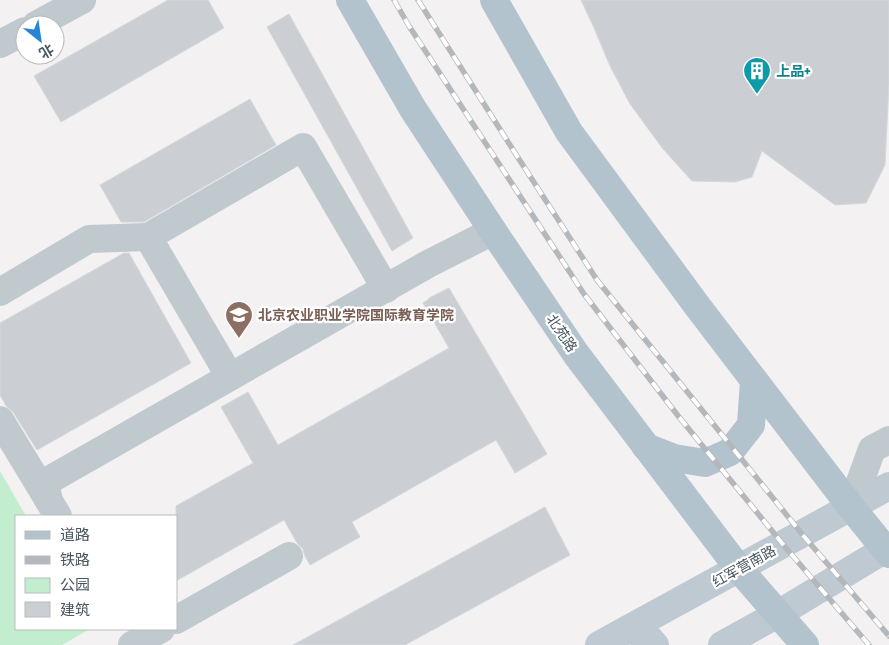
<svg xmlns="http://www.w3.org/2000/svg" width="889" height="645" viewBox="0 0 889 645" font-family="'Fira Sans Condensed','Noto Sans SC',sans-serif">
<rect width="100%" height="100%" fill="#f3f1f1"/>
<path fill="#c3edcf" d="M0 471 26 516H16V629H90L62 645H0Z"/>
<g fill="#cbcfd3" stroke="#d5d8dc">
<path d="M168 0H208L224 28 61 122 34 76Z"/>
<path d="M581 0H889V84L885 165 866 203 835 205 762 151 752 177 735 182 692 181 663 149 630 104 610 66 594 28Z"/>
<path d="M289 14 413 238 392 251 267 27Z"/>
<path d="M250 99 276 145 144 222H121L100 185Z"/>
<path d="M124 253H129L191 363 37 450 13 412 6 406 0 395V323Z"/>
<path d="M449 288 547 454 515 473 496 440 352 522 360 537 310 565 305 556 303 549 297 543 284 520 176 581V506L253 463 221 407 248 392 278 445 449 348 423 303 429 299V298Z"/>
<path d="M545 507 570 555 405 645H293Z"/>
</g>
<g fill="none" stroke-linecap="round" stroke-linejoin="round">
<g stroke="#c0c9ce" stroke-width="28">
<path d="M36 25 82 0"/>
<path d="M0 44 25 31"/>
<path d="M0 292 89 239 148 237"/>
<path d="M230 377 148 237 303 147 386 289"/>
<path d="M0 420 49 501"/>
<path d="M851 507 872 449 889 440"/>
<path d="M58 516 49 501 46 487 51 479 428 264 493 231"/>
<path d="M176 620 289 556"/>
<path d="M132 645 161 629"/>
</g>
<g stroke="#bec9d1" stroke-width="28">
<path d="M628 629 647 636 655 645"/>
<path d="M599 645 889 486"/>
<path d="M722 645 778 614 889 547"/>
</g>
<g stroke="#b3c3cd" stroke-width="28">
<path d="M350 0 413 109 493 231 576 354 739 569 805 645"/>
<path d="M494 0 569 132 698 307 851 507 889 554"/>
<path d="M646 447 674 458 705 463 730 452 751 425 754 381"/>
</g>
<defs>
<g id="rail">
<path d="M394 0 409 26 584 294 679 417 786 548 869 645"/>
<path d="M418 0 517 156 597 280 802 534 889 636"/>
</g>
</defs>
<use href="#rail" stroke="#b4b7bb" stroke-width="5.5"/>
<use href="#rail" stroke="#fff" stroke-width="4" stroke-dasharray="11" stroke-linecap="butt"/>
</g>
<defs>
<symbol id="building-pin" viewBox="-11 -11 22 30"><path d="M0 17L-7.5 6A9.5 9.5 0 1 1 7.5 6Z" fill="#0f9aa8" stroke="#fff"/><path d="M-4-6H4V6H1V3H-1V6H-4ZM-2.5-4.3h1.7v1.8h-1.7ZM.8-4.3h1.7v1.8H.8ZM-2.5-1h1.7V.8h-1.7ZM.8-1h1.7V.8H.8Z" fill="#fff"/></symbol>
<symbol id="university-pin" viewBox="-11 -11 22 30"><path d="M0 17L-7.5 6A9.5 9.5 0 1 1 7.5 6Z" fill="#8d6e63" stroke="#fff"/><path d="M0-5L7-2L0 1L-7-2ZM-4 1L0 2.5L4 1V4Q0 6-4 4Z" fill="#fff"/></symbol>
</defs>
<g fill-rule="evenodd">
<use href="#building-pin" x="741" y="55" width="32" height="43"/>
<use href="#university-pin" x="223" y="299" width="32" height="43"/>
</g>
<g text-anchor="middle" stroke-width="4.5" stroke-linejoin="round" paint-order="stroke">
<g font-size="14" font-weight="bold" fill="#0d838f" stroke="#fff" text-anchor="start">
<text x="776" y="76">上品+</text>
</g>
<g font-size="14" font-weight="bold" fill="#785e54" stroke="#fff" text-anchor="start">
<text x="258" y="320">北京农业职业学院国际教育学院</text>
</g>
<g font-size="14" fill="#4a565d" stroke="#fff">
<text transform="translate(562 333) rotate(56)" y="5">北苑路</text>
<text transform="translate(744 566) rotate(-29)" y="5">红军营南路</text>
</g>
</g>
<rect x="15" y="515" width="162" height="115" fill="#ffffff" stroke="#b7bbbe"/>
<rect x="25" y="531" width="25" height="8" fill="#b3c3cd" stroke="#b7bbbe"/>
<text x="60" y="540" font-size="15" fill="#4a565d">道路</text>
<rect x="25" y="556" width="25" height="8" fill="#b4b7bb" stroke="#b7bbbe"/>
<text x="60" y="565" font-size="15" fill="#4a565d">铁路</text>
<rect x="25" y="578" width="25" height="15" fill="#c3edcf" stroke="#b7bbbe"/>
<text x="60" y="590" font-size="15" fill="#4a565d">公园</text>
<rect x="25" y="602" width="25" height="15" fill="#cbcfd3" stroke="#b7bbbe"/>
<text x="60" y="615" font-size="15" fill="#4a565d">建筑</text>
<g transform="translate(40 40) rotate(150)"><circle r="24" fill="#ffffff" stroke="#b7bbbe"/>
<path d="M0-4L9 19L0 12L-9 19Z" fill="#2785d7"/>
<text y="-8" font-size="14" font-weight="bold" text-anchor="middle" fill="#4a565d">北</text>
</g>
</svg>
